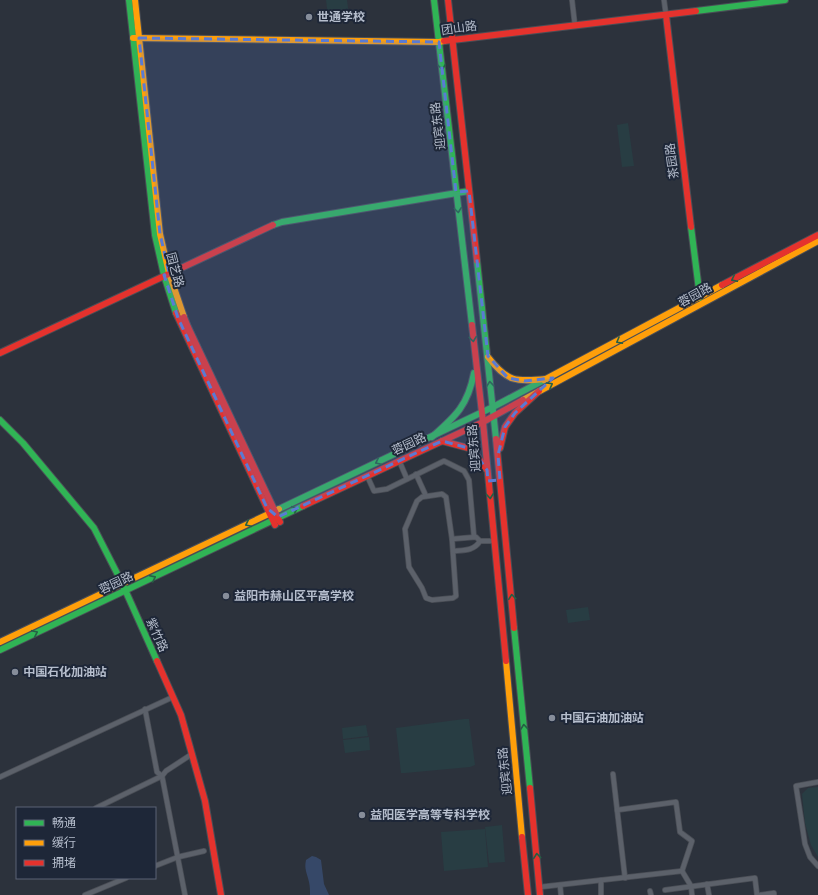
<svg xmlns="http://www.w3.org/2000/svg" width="818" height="895" viewBox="0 0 818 895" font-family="'Work Sans','Noto Sans SC',sans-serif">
<rect width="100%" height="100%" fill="#2c323c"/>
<g fill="#283d43">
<path d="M326 0H347L349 15 328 17Z"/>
<path d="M628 123 634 166 622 167 617 125Z"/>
<path d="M588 607 590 620 568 623 566 610Z"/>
<path d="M464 719H469L475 765 470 767 405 773H401L396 728Z"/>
<path d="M366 725 368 736 343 739 342 728Z"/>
<path d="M369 737 370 750 345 753 343 740Z"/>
<path d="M818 787V857L811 845 805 823 802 794 808 788Z"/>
<path d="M502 825 505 862 489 863 485 827Z"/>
<path d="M485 829 488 867 444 871 441 832Z"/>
</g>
<path fill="#364868" d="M312 856 316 857 321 860 324 884 329 895H310C310 891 310 886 309 882 307 873 304 869 306 860Z"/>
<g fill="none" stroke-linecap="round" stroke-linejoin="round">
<defs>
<g id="street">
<path d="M572 0 575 26"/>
<path d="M664 0 666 15"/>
<path d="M401 465 407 479"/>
<path d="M416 474 426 496"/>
<path d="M369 480 374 491 387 489 444 461 464 471 469 480 474 537"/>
<path d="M442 494 446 497 452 539 456 596 453 598 432 600 426 598 422 588 409 567 405 529 417 501 422 497Z"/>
<path d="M452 539 476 537 480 541C474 551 464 550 453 551"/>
<path d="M480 541H494"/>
<path d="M145 709 157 772 162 776 185 895"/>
<path d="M613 774 625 878"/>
<path d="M0 777 173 697"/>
<path d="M818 782 796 786 805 844 810 857 818 866"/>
<path d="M96 808 162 776 166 771 192 754"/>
<path d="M617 810 676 802 680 832 692 841 682 871"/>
<path d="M155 866 178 857 204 851"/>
<path d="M707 884 709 895"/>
<path d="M560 885 561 895"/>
<path d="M540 887 682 871 691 886 692 895"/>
<path d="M665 890 755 878 757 895"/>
<path d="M650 891 651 895"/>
<path d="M85 895 126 878"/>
<path d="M601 895V880"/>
<path d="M760 895 774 893V895"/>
</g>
<g id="fast">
<path d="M129 0 155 235 164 275 176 313"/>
<path d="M434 0 472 325"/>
<path d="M696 11 785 0"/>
<path d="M273 225 282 222 469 191"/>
<path d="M691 227 700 298"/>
<path d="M477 261 496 439"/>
<path d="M0 420 23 443 94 528 122 583 157 661"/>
<path d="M432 437C456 416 468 405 474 373"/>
<path d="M279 509 493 407 544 380"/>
<path d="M514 628 530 788"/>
<path d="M0 650 303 506"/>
</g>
<g id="slow">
<path d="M135 0 160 234 169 273 184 317"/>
<path d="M133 38 439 42 444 41"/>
<path d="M488 357C507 382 516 382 546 379"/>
<path d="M544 380 722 285"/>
<path d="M523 400 818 241"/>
<path d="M0 642 279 509"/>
<path d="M506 661 522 837"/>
</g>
<g id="jam">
<path d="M448 0 477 261"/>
<path d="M666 15 691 227"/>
<path d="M444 41 696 11"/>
<path d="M722 285 818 235"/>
<path d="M176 313 275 525"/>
<path d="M184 317 188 327 280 522"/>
<path d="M472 325 483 422 506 661"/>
<path d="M0 353 273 225"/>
<path d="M496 439 514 628"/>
<path d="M442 441 472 449 487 470"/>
<path d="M500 448 505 427 515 413 539 391"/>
<path d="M303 506 483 422 523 400"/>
<path d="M157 661 181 715 205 801 221 895"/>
<path d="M530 788 540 895"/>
<path d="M522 837 528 895"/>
</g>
</defs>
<use href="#street" stroke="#4a4e56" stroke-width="6"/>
<use href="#fast" stroke="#4a4e56" stroke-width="8"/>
<use href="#slow" stroke="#4a4e56" stroke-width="8"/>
<use href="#jam" stroke="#4a4e56" stroke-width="8"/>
<use href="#street" stroke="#5c616a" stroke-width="4.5"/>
<use href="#fast" stroke="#30b455" stroke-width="6"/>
<use href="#slow" stroke="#ff9f0a" stroke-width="6"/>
<use href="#jam" stroke="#e5322d" stroke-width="6"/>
</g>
<defs><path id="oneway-chevron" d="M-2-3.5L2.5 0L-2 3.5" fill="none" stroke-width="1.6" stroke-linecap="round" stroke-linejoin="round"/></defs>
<g stroke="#255f44">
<use href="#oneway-chevron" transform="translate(442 67) rotate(83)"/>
<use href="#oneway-chevron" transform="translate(458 210) rotate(83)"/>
<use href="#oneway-chevron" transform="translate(734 279) rotate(154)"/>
<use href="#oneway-chevron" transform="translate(473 339) rotate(83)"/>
<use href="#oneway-chevron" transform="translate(619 341) rotate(151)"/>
<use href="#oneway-chevron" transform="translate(490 384) rotate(-96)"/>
<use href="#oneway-chevron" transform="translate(550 385) rotate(-28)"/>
<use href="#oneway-chevron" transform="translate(378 462) rotate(155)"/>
<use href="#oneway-chevron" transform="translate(490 496) rotate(85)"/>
<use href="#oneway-chevron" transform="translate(295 509) rotate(-25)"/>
<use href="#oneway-chevron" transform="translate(248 524) rotate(155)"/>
<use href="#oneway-chevron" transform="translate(153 578) rotate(-26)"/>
<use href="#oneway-chevron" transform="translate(512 597) rotate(-96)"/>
<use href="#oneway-chevron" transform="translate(35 633) rotate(-25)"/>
<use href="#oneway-chevron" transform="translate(524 727) rotate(-96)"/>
<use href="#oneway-chevron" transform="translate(537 856) rotate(-96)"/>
</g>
<path fill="#5a7bd4" fill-opacity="0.2" stroke="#5a7bd4" stroke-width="3" stroke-dasharray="8 5" stroke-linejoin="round" d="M139 38 439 42 456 192 469 191 488 356 508 378 524 381 553 378 515 413 505 427 498 455 500 480 488 481 487 470 472 449 442 441 278 517 267 508 178 318 164 275 169 273 160 234Z"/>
<g fill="#868d9a" stroke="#1e2738" stroke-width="1.5">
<circle cx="309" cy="17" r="4"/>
<circle cx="226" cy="596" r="4"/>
<circle cx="15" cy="672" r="4"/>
<circle cx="552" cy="718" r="4"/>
<circle cx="362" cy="815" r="4"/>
</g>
<g text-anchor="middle" stroke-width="4" stroke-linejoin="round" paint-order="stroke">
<g font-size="12" font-weight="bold" fill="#b6becd" stroke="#1e2738" text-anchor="start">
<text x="317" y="21">世通学校</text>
<text x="234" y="600">益阳市赫山区平高学校</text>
<text x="23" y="676">中国石化加油站</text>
<text x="560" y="722">中国石油加油站</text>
<text x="370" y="819">益阳医学高等专科学校</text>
</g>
<g font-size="12" fill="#b6becd" stroke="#1e2738">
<text transform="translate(459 28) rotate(-8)" y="4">团山路</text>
<text transform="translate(438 126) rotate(-97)" y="4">迎宾东路</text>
<text transform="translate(672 161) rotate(-97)" y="4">茶园路</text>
<text transform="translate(175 270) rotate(75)" y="4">园艺路</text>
<text transform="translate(695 295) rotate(-29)" y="4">蓉园路</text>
<text transform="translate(409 444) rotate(-25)" y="4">蓉园路</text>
<text transform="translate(474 448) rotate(-95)" y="4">迎宾东路</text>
<text transform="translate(116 583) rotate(-25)" y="4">蓉园路</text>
<text transform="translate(157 635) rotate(66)" y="4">紫竹路</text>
<text transform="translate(505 771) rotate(-96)" y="4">迎宾东路</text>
</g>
</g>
<rect x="16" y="807" width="140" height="72" fill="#1e2738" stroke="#5b6374"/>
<rect x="24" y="820" width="20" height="6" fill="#30b455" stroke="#5b6374"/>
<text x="52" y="827" font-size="12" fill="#b6becd">畅通</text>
<rect x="24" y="840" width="20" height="6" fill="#ff9f0a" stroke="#5b6374"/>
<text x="52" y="847" font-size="12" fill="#b6becd">缓行</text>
<rect x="24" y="860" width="20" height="6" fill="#e5322d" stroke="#5b6374"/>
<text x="52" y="867" font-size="12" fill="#b6becd">拥堵</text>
</svg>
